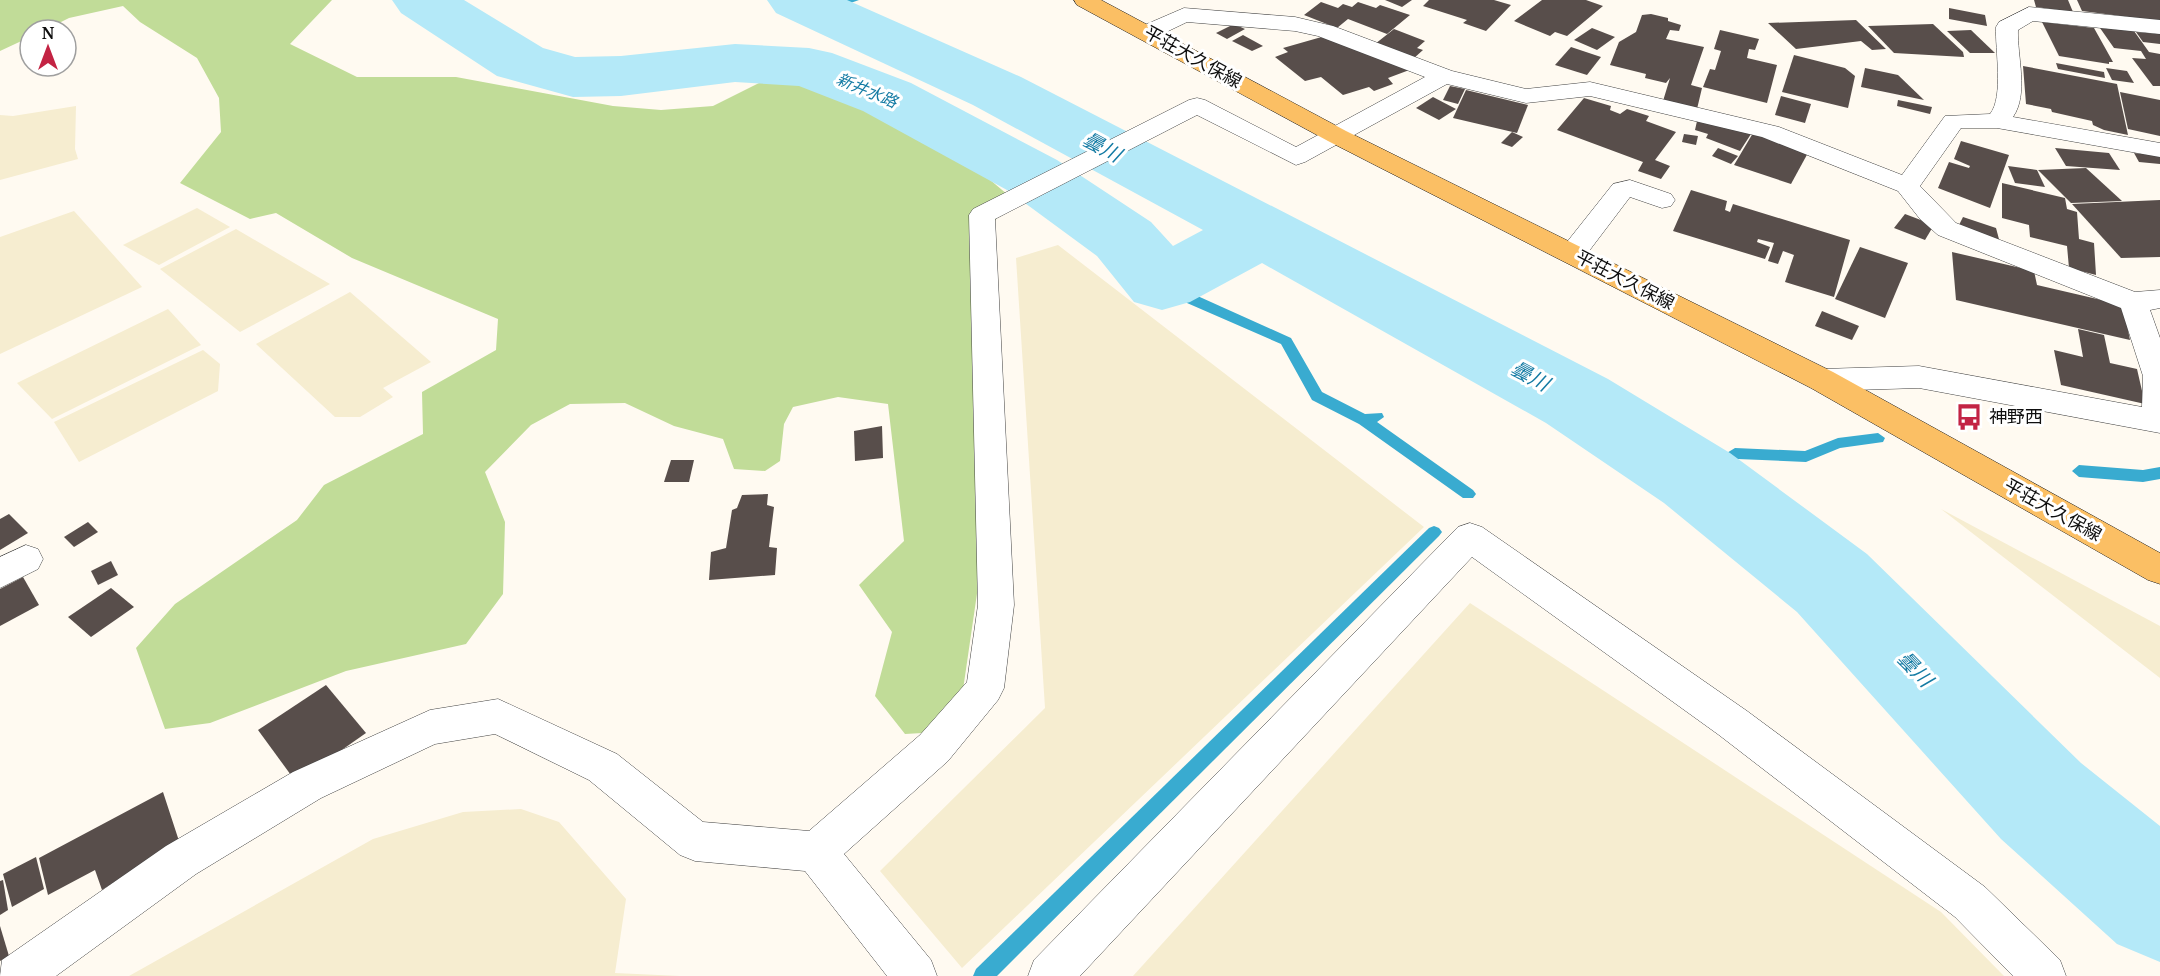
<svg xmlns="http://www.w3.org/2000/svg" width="2160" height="976" viewBox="0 0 2160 976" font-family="'Noto Serif','Noto Sans JP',serif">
<rect width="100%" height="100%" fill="#fffaf1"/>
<g fill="#f6edd0">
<path d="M76 106 75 149 78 159 0 180V115L13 116Z"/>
<path d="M197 208 230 227 159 265 123 245Z"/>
<path d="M74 211 142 287 0 354V237Z"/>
<path d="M236 229 330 284 240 332 160 269Z"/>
<path d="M1058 245 1424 527 962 968 880 871 1045 708 1016 258Z"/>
<path d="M350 292 431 362 383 388 393 397 360 417H335L256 344Z"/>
<path d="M168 309 201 345 52 419 17 383Z"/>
<path d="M203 350 220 364 218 391 79 462 54 422Z"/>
<path d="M1941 509 2160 626V678Z"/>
<path d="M1470 603 1941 912 2004 976H1133Z"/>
<path d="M521 809 559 822 626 899 615 973 680 976H129L373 839 463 812Z"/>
</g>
<path fill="#c1dc98" d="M0 0H332L290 44 357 77H456L613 106 661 110 713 106 759 83 795 75 866 96 912 125 964 148 982 173 1008 195 992 227 988 518 957 731 905 734 875 696 892 632 859 585 904 541 888 404 838 397 793 407 784 424 780 461 765 471 734 469 723 439 674 426 625 403 570 404 531 425 485 472 505 522 503 594 466 644 346 671 210 723 165 729 136 648 175 604 297 520 324 485 423 434 422 392 496 350 498 319 352 258 276 213 250 219 180 183 221 132 219 98 197 58 140 22 123 6 69 18 45 30H30V37L0 51Z"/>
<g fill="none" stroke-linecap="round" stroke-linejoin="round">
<g fill="#39abd0" fill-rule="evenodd">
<path d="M844 0H859L819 14 814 11Z"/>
<path d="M1162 280 1291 338 1322 392 1365 414 1382 413 1384 417 1377 422 1473 490 1476 494 1473 498H1463L1359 424 1312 400 1281 344 1187 303 1157 287 1156 284Z"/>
<path d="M1878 433 1885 438 1883 442 1840 448 1806 462 1738 459 1702 482 1697 484 1690 478 1692 474 1735 448 1805 451 1838 438Z"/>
<path d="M2079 465 2143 470 2160 467V479L2143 482 2079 477 2072 471Z"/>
<path d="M1434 526 1439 528 1442 532 1439 536 997 976H973L976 969 1429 528Z"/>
</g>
<path fill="#b4e9f8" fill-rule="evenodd" d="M392 0H464L543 48 575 57 621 56 735 44 809 48 832 53 911 83 1057 160 1151 222 1173 246 1203 230 973 105 776 13 767 0H847L1021 77 1608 379 1730 453 1867 554 2081 763 2160 826V962L2117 944 2001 839 1797 612 1664 503 1546 423 1262 263 1190 302 1162 310 1134 302 1097 256 1007 190 863 111 799 86 735 82 621 96 573 97 497 76 401 13Z"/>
</g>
<g fill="#584e4b">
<path d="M1385 0H1412L1402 7Z"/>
<path d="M1429 0H1494L1511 5 1486 31 1463 23 1467 20 1423 6Z"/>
<path d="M1542 0H1586L1603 6 1567 36 1555 32 1550 36 1514 21Z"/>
<path d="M2034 0H2068L2073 12 2036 7Z"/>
<path d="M2077 0H2160V21L2082 11Z"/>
<path d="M1321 2 1338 8 1343 4 1352 7 1358 2 1376 8 1380 5 1410 15 1387 34 1348 19 1337 28 1304 15Z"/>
<path d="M1949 8 1985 15 1987 26 1949 19Z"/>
<path d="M1651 14 1668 18V21L1681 25 1679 31 1670 30 1666 39 1704 47 1691 85 1702 88 1697 109 1663 101 1670 78 1666 83 1645 78 1646 74 1610 65 1619 42 1636 32 1642 15Z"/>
<path d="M1856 20 1886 49 1872 50 1861 41 1796 49 1768 23Z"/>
<path d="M2042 22 2094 28 2113 62H2109V64L2059 56Z"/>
<path d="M1234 24 1245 29 1227 39 1216 33Z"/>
<path d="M1933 24 1963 52 1964 57 1894 53 1868 26Z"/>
<path d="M1592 28 1615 37 1597 50 1574 40Z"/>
<path d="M2100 28 2134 31 2149 52 2160 54V86H2153L2132 58 2146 59 2141 51 2114 48Z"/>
<path d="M1394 29 1425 41 1417 48 1423 50 1413 59 1375 44Z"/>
<path d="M1720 30 1759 39 1755 50 1749 49 1747 58 1777 65 1767 103 1703 87 1710 69 1715 70 1721 51 1714 49Z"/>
<path d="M1971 30 1995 53H1970L1947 31Z"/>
<path d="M2136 32 2160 34V44L2143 42Z"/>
<path d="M1243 35 1263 46 1252 51 1232 41Z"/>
<path d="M1325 36 1412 69 1388 78 1393 84 1374 91 1369 87 1343 95 1321 77 1305 81 1275 57 1288 52 1283 48Z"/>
<path d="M1571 47 1601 57 1587 75 1555 65Z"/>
<path d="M1794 55 1845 68 1855 76 1848 108 1782 92Z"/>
<path d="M2056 63 2104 72 2105 78 2058 69Z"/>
<path d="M2023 66 2117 84 2128 135 2104 130 2093 125 2092 121 2052 112 2051 109 2026 104Z"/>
<path d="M1865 68 1898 75 1924 100 1861 87Z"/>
<path d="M2106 68 2127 71 2134 83 2112 80Z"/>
<path d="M1450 86 1465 89 1458 104 1443 100Z"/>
<path d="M1466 90 1528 105 1517 133 1453 118Z"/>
<path d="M2120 92 2160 100V136L2128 129Z"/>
<path d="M1781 96 1811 104 1805 123 1775 115Z"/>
<path d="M1433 97 1456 109 1439 120 1416 108Z"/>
<path d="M1584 98 1611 106 1610 110 1620 114 1627 109 1649 116 1646 121 1676 132 1655 160 1670 166 1661 179 1638 171 1643 162 1557 130Z"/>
<path d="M1898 100 1932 107 1930 114 1897 106Z"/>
<path d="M1697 121 1751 134 1740 151 1706 138 1708 134 1695 130Z"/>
<path d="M1512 132 1523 137 1512 147 1501 143Z"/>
<path d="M1753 133 1809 151 1791 184 1734 165Z"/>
<path d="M1684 134 1698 136 1696 145 1682 142Z"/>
<path d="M1961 141 2009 155 1990 208 1938 188 1949 162 1969 168 1970 166 1954 159Z"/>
<path d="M1718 148 1738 156 1731 164 1712 156Z"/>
<path d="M2055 148 2109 153 2120 170 2066 166Z"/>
<path d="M2134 153 2160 156V164L2139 162Z"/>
<path d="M2008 166 2037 170 2045 187 2015 183Z"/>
<path d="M2086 168 2122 201 2071 203 2038 170Z"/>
<path d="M2002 183 2065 198 2067 209 2077 212 2079 239 2094 243 2096 275 2069 268 2067 246 2030 237 2029 225 2002 218Z"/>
<path d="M1691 190 1727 201 1725 210 1730 212 1733 204 1850 240 1834 297 1785 282 1794 255 1783 251 1778 264 1768 261 1774 243 1758 239 1757 242 1770 247 1765 259 1673 231Z"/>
<path d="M2160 200V257L2121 258 2072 204Z"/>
<path d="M1905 214 1934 225 1925 240 1894 228Z"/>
<path d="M1963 217 1996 228 2000 243 1958 227Z"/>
<path d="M1860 247 1908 263 1885 318 1835 299Z"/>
<path d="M1952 252 2034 271 2037 285 2123 305 2130 340 1956 300Z"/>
<path d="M1822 311 1859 326 1852 340 1815 326Z"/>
<path d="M2078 329 2104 335 2110 363 2137 369 2145 404 2061 385 2054 350 2083 357Z"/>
<path d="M882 426 883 458 855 461 854 431Z"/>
<path d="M671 460H694L689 482H664Z"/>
<path d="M768 494 767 505 774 507 769 547 777 548 775 575 709 580 711 552 726 548 732 510 737 508 742 495Z"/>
<path d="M9 514 28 533 0 550V519Z"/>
<path d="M88 522 98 532 74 547 64 537Z"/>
<path d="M111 561 118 575 98 585 91 571Z"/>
<path d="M23 577 39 605 0 626V589Z"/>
<path d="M111 588 134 607 91 637 68 617Z"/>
<path d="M326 685 366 733 296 782 258 730Z"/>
<path d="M163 792 179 841 102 890 95 870 48 895 39 858Z"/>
<path d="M36 857 44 889 12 907 3 874Z"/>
<path d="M3 880 8 910 0 915V881Z"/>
<path d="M0 926 9 956 0 961Z"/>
</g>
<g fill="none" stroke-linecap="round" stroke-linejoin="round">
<defs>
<g id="minor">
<path d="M2029 7 2160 20V34L2033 21 2018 30C2017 56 2029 94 2013 117L2160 143V157L1997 128H1961L1920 186 1956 223 2135 292 2160 290V308L2150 310 2160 338V433L1919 388 1822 391 1811 388 1807 380 1811 372 1822 369 1919 366 2142 407 2143 376 2121 308 1938 235 1920 219 1898 191 1762 137 1590 96 1526 103 1447 84 1305 162 1296 165 1197 115 995 219 1014 605 1004 688 998 700 948 761 844 854 931 960 937 976H887L805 871 695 861 680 855 589 780 495 734 435 744 321 798 196 874 56 976H0L2 960 166 846 293 772 430 710 498 699 617 754 703 822 809 831 920 735 967 682 978 605 969 215 973 209 1189 100 1197 98 1205 100 1296 147 1425 77 1318 36 1295 31 1187 22 1156 37H1140L1137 32 1140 27 1184 8 1295 17 1333 26 1452 71 1526 89 1590 82 1779 127 1902 175 1945 116 1990 114C2004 97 1995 49 1996 27L1999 22Z"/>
<path d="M1630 180 1671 194 1675 200 1671 206 1662 208 1630 197 1583 259 1573 262 1563 259 1559 253 1563 247 1613 184Z"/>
<path d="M1470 523 1482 527 1747 711 1985 887 2060 960 2066 976H2013L1955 917 1719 735 1472 557 1080 976H1028L1034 960 1458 527Z"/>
<path d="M26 545 38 549 43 559 38 569 0 588V557Z"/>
</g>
<path id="major" d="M1074 0H1101L1346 131 1833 372 2160 553V584L2148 580 1811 388 1328 141 1077 5Z"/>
</defs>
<use href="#minor" stroke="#424242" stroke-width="1"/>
<use href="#major" stroke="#202020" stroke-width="1"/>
<use href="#minor" fill="#fff" fill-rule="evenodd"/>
<use href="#major" fill="#fbbf64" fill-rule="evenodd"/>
</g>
<defs>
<symbol id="bus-bare" viewBox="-9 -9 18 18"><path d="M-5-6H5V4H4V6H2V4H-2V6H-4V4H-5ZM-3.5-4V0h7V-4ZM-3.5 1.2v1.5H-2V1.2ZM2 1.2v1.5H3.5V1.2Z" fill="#c32343" stroke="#fff" stroke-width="2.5" paint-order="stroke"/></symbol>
</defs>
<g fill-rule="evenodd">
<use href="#bus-bare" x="1950" y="398" width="38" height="38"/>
</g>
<g text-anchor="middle" stroke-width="6" stroke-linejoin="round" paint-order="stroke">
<g font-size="16" font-style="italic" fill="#147ba4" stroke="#fff">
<text transform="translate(867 90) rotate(23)" y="6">新井水路</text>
</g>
<g font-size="18" fill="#0f0f0f" stroke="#fff">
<text transform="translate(1193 57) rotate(29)" y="6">平荘大久保線</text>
<text transform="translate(1625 280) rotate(27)" y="6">平荘大久保線</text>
<text transform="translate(2053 510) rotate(29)" y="6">平荘大久保線</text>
</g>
<g font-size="18" fill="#0f0f0f" stroke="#fff" text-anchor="start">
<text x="1989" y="423">神野西</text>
</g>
<g font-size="20" font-style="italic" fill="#147ba4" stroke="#fff">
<text transform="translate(1102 147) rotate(28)" y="7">曇川</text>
<text transform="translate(1530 376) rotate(28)" y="7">曇川</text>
<text transform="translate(1915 669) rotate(46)" y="7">曇川</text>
</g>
</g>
<g transform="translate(48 48)"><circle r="28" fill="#ffffff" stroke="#9f9f9f" stroke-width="1.5"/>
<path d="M0-4.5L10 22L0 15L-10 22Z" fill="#c32343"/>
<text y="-9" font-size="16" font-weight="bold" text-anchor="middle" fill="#0f0f0f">N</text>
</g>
</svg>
